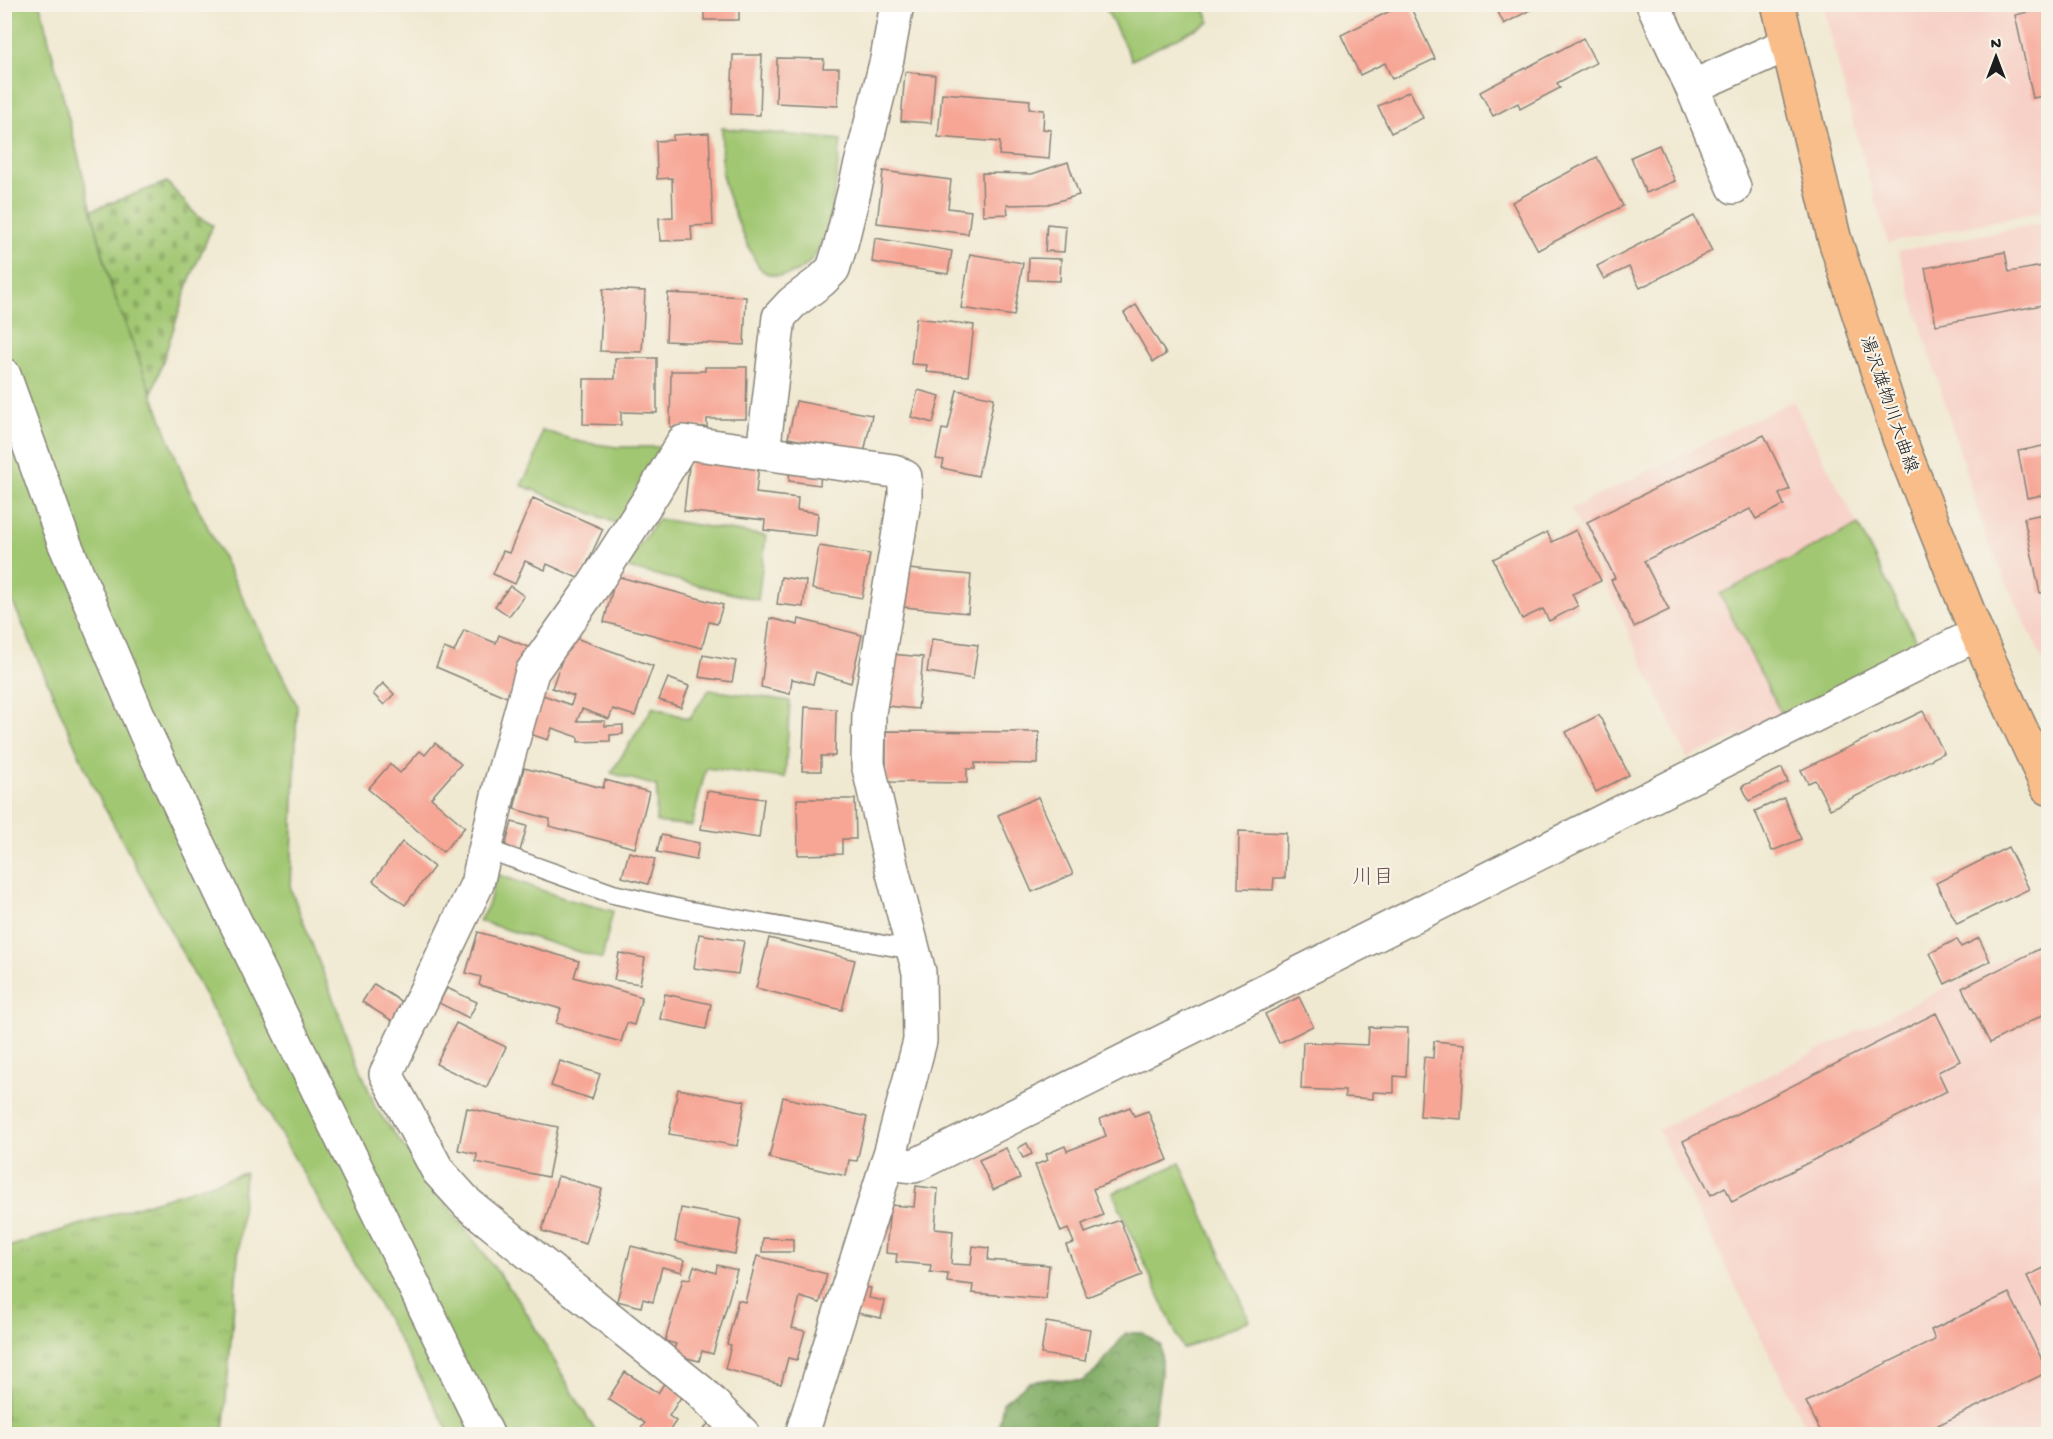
<svg xmlns="http://www.w3.org/2000/svg" width="2053" height="1439" viewBox="0 0 2053 1439" font-family="'Gochi Hand','Klee One',sans-serif">
<defs>
<pattern id="forest-crowns" width="20" height="18" patternUnits="userSpaceOnUse" patternTransform="scale(1.5)"><rect width="20" height="18" fill="#80ac64"/><path d="M2 6a3 3 0 1 1 6 0M12 15a3 3 0 1 1 6 0" fill="none" stroke="#688b52"/></pattern>
<pattern id="cemetery-stones" width="16" height="16" patternUnits="userSpaceOnUse" patternTransform="scale(1.5)"><rect width="16" height="16" fill="#a1c772"/><path d="M2 7V4a2 2 0 0 1 4 0v3zM10 15v-3a2 2 0 0 1 4 0v3z" fill="#8aaa62"/></pattern>
<pattern id="park-tufts" width="24" height="20" patternUnits="userSpaceOnUse" patternTransform="scale(1.5)"><rect width="24" height="20" fill="#a1c772"/><path d="M3 7l-1-3M5 7V3M7 7l1-3M15 17l-1-3M17 17v-4M19 17l1-3" fill="none" stroke="#8aaa62"/></pattern>
</defs>
<rect width="100%" height="100%" fill="#f7f3e8"/>
<filter id="ink" filterUnits="userSpaceOnUse"><feTurbulence type="fractalNoise" baseFrequency=".0167" numOctaves="2"/><feDisplacementMap in="SourceGraphic" scale="12" xChannelSelector="R" yChannelSelector="G"/><feConvolveMatrix kernelMatrix="1 2 1 2 8 2 1 2 1" color-interpolation-filters="sRGB"/></filter>
<filter id="wash" filterUnits="userSpaceOnUse"><feTurbulence type="fractalNoise" baseFrequency=".008" numOctaves="4" result="noise"/><feDisplacementMap in="SourceGraphic" scale="24" xChannelSelector="R" yChannelSelector="G"/><feGaussianBlur stdDeviation="1.35" result="paint"/><feColorMatrix in="noise" values="0 0 0 0 0 0 0 0 0 0 0 0 0 0 0 0 0 1.4 0 .05"/><feComposite in="paint" operator="in"/></filter>
<g filter="url(#wash)">
<rect width="100%" height="100%" fill="#f0e9d2"/>
<g fill="#f7d1c7">
<path d="M1823 5H2048V210L1888 243 1855 130Z"/>
<path d="M2048 222V672L1987 540 1898 251Z"/>
<path d="M1793 401 1858 525 1721 594 1783 717 1687 758 1571 509Z"/>
<path d="M2048 937V1434H1809L1658 1130Z"/>
</g>
<g fill="#a1c772" stroke="#5e7247" stroke-width="1.5">
<path d="M4 5H40L111 286 187 486 297 705 291 890 376 1109 520 1302 597 1434H450L415 1368 261 1100 92 784 5 584Z"/>
<path d="M1104 5H1202L1210 22 1132 60Z"/>
<path d="M722 128 841 140C836 175 834 231 812 259 801 274 779 281 763 271 753 265 728 197 724 183 720 167 722 145 722 128Z"/>
<path d="M542 430 580 442 617 447H665L618 524 521 485 534 462Z"/>
<path d="M658 519 766 536 758 600 624 567Z"/>
<path d="M1858 525 1920 648 1783 717 1720 594Z"/>
<path d="M709 690 790 701 785 778 706 768 692 826 656 822 657 786 611 773 653 707 689 719Z"/>
<path d="M497 874 566 899 613 911 602 959 479 921 488 906Z"/>
<path d="M1180 1163 1250 1320 1183 1349 1113 1193Z"/>
</g>
<path fill="url(#forest-crowns)" stroke="#4e6440" stroke-width="1.5" d="M1126 1333H1143L1161 1346V1376L1152 1434H1000L998 1431 1003 1403 1029 1382 1050 1379 1082 1381 1095 1372Z"/>
<path fill="url(#cemetery-stones)" stroke="#5e7247" stroke-width="1.5" d="M167 182 198 217 213 225 190 279 152 394 111 286 92 210Z"/>
<path fill="url(#park-tufts)" stroke="#5e7247" stroke-width="1.5" d="M245 1173 223 1434H5V1248Z"/>
<g id="blocks">
<g fill="#f7a594">
<path d="M704 4H850V9L739 8V20H704Z"/>
<path d="M1404 4H1409L1435 59 1392 79 1385 63 1360 75 1341 35Z"/>
<path d="M1494 4H1541L1504 24Z"/>
<path d="M2048 7V95L2033 98 2015 15Z"/>
<path d="M1583 38 1596 63 1557 83 1560 88 1520 109 1518 103 1493 116 1480 92Z"/>
<path d="M733 55H762L760 115 731 114Z"/>
<path d="M777 58 824 59 823 68H839L838 106 776 103Z"/>
<path d="M905 72 935 75 931 123 901 121Z"/>
<path d="M1410 91 1423 118 1391 133 1378 106Z"/>
<path d="M942 93 1030 100 1029 109 1044 110 1043 129 1051 130 1049 159 999 155 1000 142 938 137Z"/>
<path d="M709 133 713 225 691 226 692 240 660 241 659 218 673 217 672 178 657 179 656 141 673 140V135Z"/>
<path d="M1659 145 1675 181 1646 193 1631 157Z"/>
<path d="M1597 157 1623 206 1538 250 1512 202Z"/>
<path d="M1068 162 1079 195 1048 204 1007 205 1008 214 983 215 982 173 1032 174Z"/>
<path d="M883 171 951 180 948 208 971 211 968 234 877 223Z"/>
<path d="M1694 216 1712 251 1640 288 1629 267 1604 279 1597 266Z"/>
<path d="M1047 224 1066 226 1064 252 1045 251Z"/>
<path d="M875 238 952 251 948 274 872 262Z"/>
<path d="M2005 252 2009 272 2048 265V304L1936 325 1925 268Z"/>
<path d="M970 254 1023 263 1014 316 961 308Z"/>
<path d="M1029 258 1061 259 1060 281 1028 280Z"/>
<path d="M603 289 645 291 642 352 600 351Z"/>
<path d="M668 293 746 297 744 345 666 341Z"/>
<path d="M1136 305 1166 354 1153 362 1124 313Z"/>
<path d="M916 318 974 325 968 376 926 372 927 365 911 364Z"/>
<path d="M615 358H657V413L621 412V425L583 424 584 379H615Z"/>
<path d="M705 367H747L746 419H707V427H670L671 371H705Z"/>
<path d="M918 390 940 396 933 423 911 417Z"/>
<path d="M957 390 994 398 978 476 942 468 944 460 936 459 942 429 948 430Z"/>
<path d="M796 401 872 415 864 453 788 438Z"/>
<path d="M1764 435 1790 489 1779 494 1784 505 1756 519 1750 509 1644 561 1669 610 1634 627 1611 580 1615 578 1587 522Z"/>
<path d="M2048 445V494L2027 498 2018 451Z"/>
<path d="M690 457 759 464 756 493 798 498 797 510 818 513 816 536 764 530 765 520 684 511Z"/>
<path d="M790 468 821 472 820 485 789 481Z"/>
<path d="M533 498 603 529 580 579 547 564 545 570 525 561 515 584 493 574 503 551 509 553Z"/>
<path d="M2048 513V599H2047L2046 592 2040 593 2024 518Z"/>
<path d="M1576 530 1601 581 1572 594 1578 606 1549 621 1543 609 1522 619 1493 559 1547 532 1552 542Z"/>
<path d="M819 546 870 554 862 598 812 589Z"/>
<path d="M908 569 971 575 968 613 904 607Z"/>
<path d="M616 576 723 605 717 624 709 622 702 648 604 622Z"/>
<path d="M781 577 806 581 803 607 777 604Z"/>
<path d="M510 586 524 596 509 616 495 606Z"/>
<path d="M770 618 798 625 799 619 862 635 851 683 816 672 813 684 792 679 790 694 761 687Z"/>
<path d="M464 630 496 643 499 635 530 648 509 698 436 667 444 648 454 652Z"/>
<path d="M570 636 653 666 635 716 613 709 609 719 582 709 577 721H605V726L623 725V734L610 735V741L578 742V737L552 728 548 740 530 734 543 695 571 705 574 696 552 688Z"/>
<path d="M932 639 978 645 973 679 927 672Z"/>
<path d="M891 654 923 657 918 709 887 706Z"/>
<path d="M703 655 736 661 732 682 699 677Z"/>
<path d="M668 678 689 686 681 707 659 700Z"/>
<path d="M383 683 394 694 384 705 373 694Z"/>
<path d="M805 707 836 709 835 756H821V771H802Z"/>
<path d="M1923 711 1944 753 1830 809 1815 780 1808 783 1801 770Z"/>
<path d="M1599 715 1629 775 1596 792 1566 732Z"/>
<path d="M886 731 1039 732 1038 764 975 763V769H967V783L886 782Z"/>
<path d="M435 743 461 764 431 798 465 827 443 852 368 789 390 764 400 773 420 751 425 755Z"/>
<path d="M524 768 603 788 605 780 649 792 635 848 549 826 550 819 514 809Z"/>
<path d="M1782 768 1788 782 1749 801 1742 786Z"/>
<path d="M707 791 764 799 759 838 701 829Z"/>
<path d="M1038 797 1073 874 1032 892 998 815Z"/>
<path d="M1784 798 1801 839 1772 851 1755 811Z"/>
<path d="M797 799H855L856 839H842V854L798 855Z"/>
<path d="M512 822 527 826 520 851 505 847Z"/>
<path d="M1239 831 1286 833 1285 878H1274L1273 890 1238 889Z"/>
<path d="M661 835 699 843 696 860 657 852Z"/>
<path d="M402 842 434 867 405 905 373 881Z"/>
<path d="M2008 847 2029 889 1957 924 1936 883Z"/>
<path d="M629 852 655 859 648 884 622 877Z"/>
<path d="M478 932 579 961 574 977 642 997 634 1025 627 1023 621 1042 556 1023 561 1009 479 985 481 977 466 973Z"/>
<path d="M699 934 744 941 738 974 694 968Z"/>
<path d="M769 938 855 960 842 1010 756 988Z"/>
<path d="M1979 938 1990 961 1945 984 1930 953 1957 939 1961 947Z"/>
<path d="M2045 946 2048 953V1012L1990 1043 1962 988Z"/>
<path d="M619 953 645 958 640 984 614 980Z"/>
<path d="M374 984 405 1004 394 1022 362 1002Z"/>
<path d="M447 988 477 1002 469 1018 439 1003Z"/>
<path d="M665 994 711 1004 706 1029 660 1019Z"/>
<path d="M1299 997 1313 1026 1279 1043 1265 1014Z"/>
<path d="M1936 1013 1960 1061 1938 1072 1947 1091 1732 1202 1725 1187 1711 1195 1683 1141Z"/>
<path d="M456 1023 506 1047 486 1088 436 1064Z"/>
<path d="M1369 1027 1408 1028 1406 1077 1394 1076V1093L1373 1092V1099L1345 1097V1091L1301 1089 1303 1042 1368 1045Z"/>
<path d="M1434 1041 1465 1044 1461 1119 1420 1116 1424 1057 1433 1058Z"/>
<path d="M560 1061 600 1074 592 1099 551 1086Z"/>
<path d="M678 1089 745 1101 737 1146 669 1134Z"/>
<path d="M783 1097 867 1117 857 1161 849 1160 846 1176 769 1158Z"/>
<path d="M1130 1107 1134 1116 1148 1111 1168 1160 1093 1189 1103 1215 1082 1224 1085 1233 1120 1220 1142 1275 1087 1297 1066 1245 1074 1243 1068 1229 1061 1232 1035 1165 1048 1160 1046 1154 1065 1146 1067 1151 1106 1136 1100 1119Z"/>
<path d="M467 1108 558 1127 548 1177 476 1162 477 1154 458 1150Z"/>
<path d="M1027 1143 1032 1154 1023 1158 1018 1148Z"/>
<path d="M1006 1148 1020 1178 993 1190 979 1160Z"/>
<path d="M558 1176 602 1189 586 1244 542 1231Z"/>
<path d="M916 1186 938 1189 935 1229 953 1231 951 1264 971 1265 973 1246 989 1248 988 1260 1049 1265 1046 1299 972 1293 973 1285 947 1282 948 1274 930 1272 931 1265 896 1262 897 1254 886 1253 890 1205 914 1207Z"/>
<path d="M681 1208 741 1219 735 1254 675 1242Z"/>
<path d="M763 1238 793 1239V1252H762Z"/>
<path d="M631 1246 685 1260 682 1272 662 1267 653 1302 643 1299 641 1307 617 1301Z"/>
<path d="M757 1256 827 1274 820 1303 800 1297 792 1328 805 1331 797 1360 788 1358 781 1384 725 1369 731 1345 727 1344 738 1300 745 1302Z"/>
<path d="M717 1265 737 1270 713 1354 702 1351 699 1361 672 1354 676 1344 665 1341 683 1278 690 1279 694 1266 716 1273Z"/>
<path d="M2048 1266V1319L2027 1276Z"/>
<path d="M861 1287 871 1288 869 1298 885 1301 881 1318 857 1313Z"/>
<path d="M2009 1293 2048 1372 1938 1425 1943 1434H1822L1806 1402 1935 1340 1931 1330Z"/>
<path d="M1046 1322 1090 1329 1085 1361 1041 1354Z"/>
<path d="M625 1372 658 1393 665 1382 683 1394 669 1416 676 1421 668 1433 663 1430 660 1434H637L645 1423 608 1399Z"/>
<path d="M709 1423 721 1434H699Z"/>
</g>
</g>
</g>
<g filter="url(#ink)">
<use href="#blocks" fill-opacity="0" stroke="#868277" stroke-width="1.5"/>
<g fill="none" stroke-linecap="round" stroke-linejoin="round">
<defs>
<path id="service" d="M486 849 613 894 685 910 913 950"/>
<g id="minor">
<path d="M1653 4 1692 87 1788 44"/>
<path d="M1692 87 1734 187"/>
<path d="M4 375 64 542 146 734 226 903 487 1434"/>
<path d="M763 453 779 317 792 303 821 281 833 269 841 244 887 59 897 4"/>
<path d="M887 1163 914 1166 1977 634"/>
<path d="M743 1434 700 1391 468 1204 438 1171 386 1074 477 884 502 779 532 672 596 582 655 490 683 442 894 471 905 477V496L869 713 868 764 892 869 919 972 920 1041 891 1151 802 1434"/>
</g>
<path id="primary" d="M1778 4 1834 237 1899 438 1977 634 2048 788"/>
</defs>
<use href="#service" stroke="#868277" stroke-width="21"/>
<use href="#minor" stroke="#868277" stroke-width="36"/>
<use href="#primary" stroke="#868277" stroke-width="36"/>
<use href="#service" stroke="#fff" stroke-width="18"/>
<use href="#minor" stroke="#fff" stroke-width="33"/>
<use href="#primary" stroke="#f8bd89" stroke-width="33"/>
</g>
</g>
<g text-anchor="middle" stroke-width="4.5" stroke-linejoin="round" paint-order="stroke">
<g font-size="18" fill="#1c1c1c" stroke="#f7f3e8">
<text transform="translate(1890 404) rotate(71)" y="6">湯沢雄物川大曲線</text>
</g>
<g font-size="21" fill="#694c46" stroke="#f7f3e8">
<text x="1373" y="883">川目</text>
</g>
</g>
<rect width="2053" height="1439" fill="none" stroke="#f7f3e8" stroke-width="24"/>
<g transform="translate(1996 57)" stroke="#f7f3e8" stroke-width="4.5" paint-order="stroke">
<path d="M0-4.5L10 22L0 15L-10 22Z" fill="#1c1c1c"/>
<text y="-9" font-size="16" font-weight="bold" text-anchor="middle" fill="#1c1c1c">N</text>
</g>
</svg>
